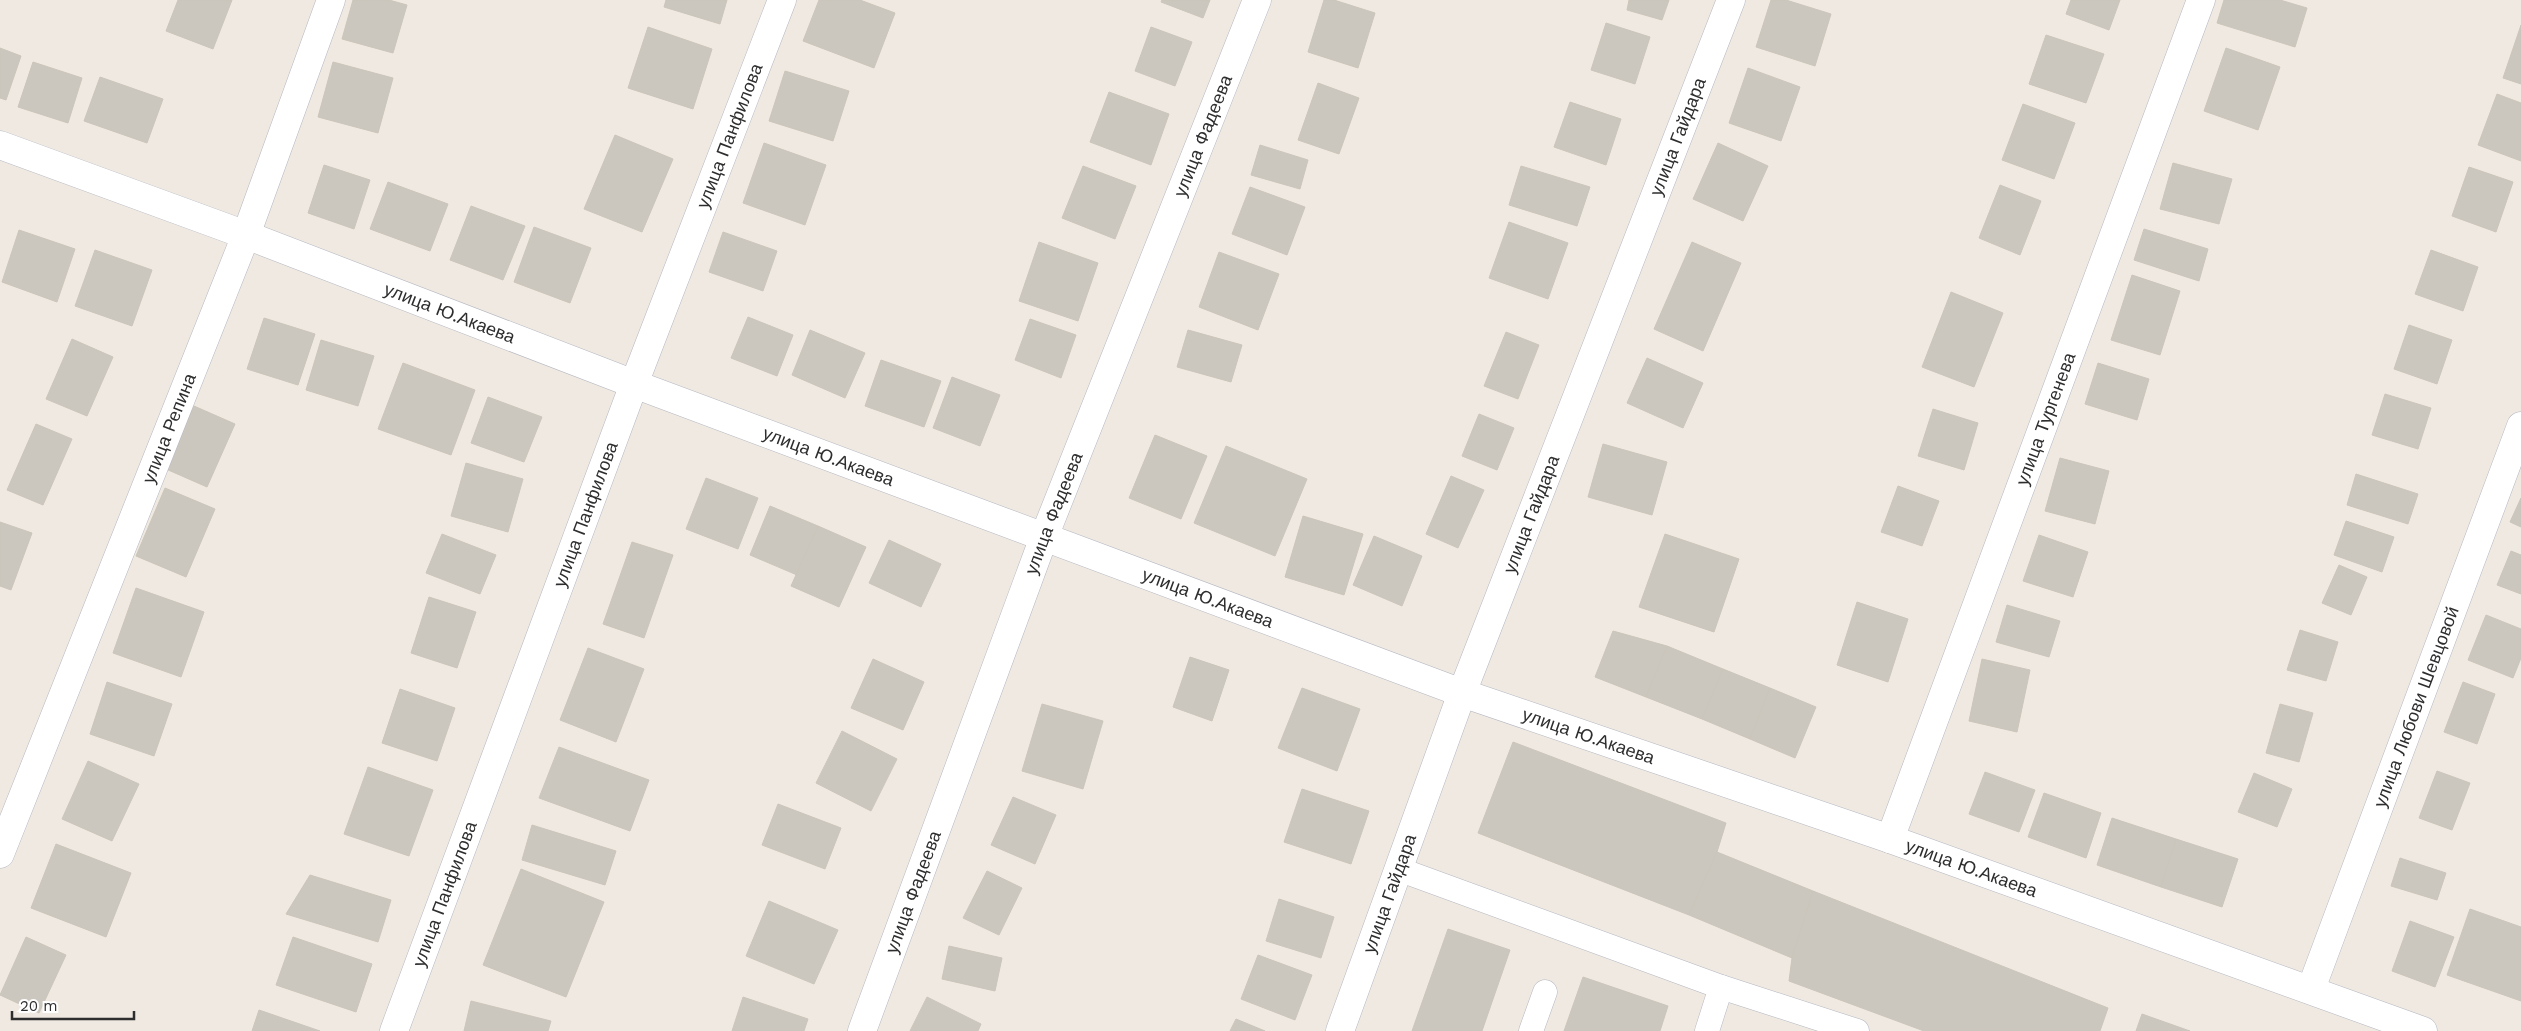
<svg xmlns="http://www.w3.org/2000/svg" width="2521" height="1031" viewBox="0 0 2521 1031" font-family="'Work Sans',sans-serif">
<rect width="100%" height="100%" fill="#efe9e1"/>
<g fill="#cbc7bf" stroke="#cbc5ba">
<path d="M178 0H232L213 49 166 31Z"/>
<path d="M353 0H389L407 5 393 53 342 39Z"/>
<path d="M666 0H727L720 24 664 7Z"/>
<path d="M819 0H860L895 13 874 68 803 41Z"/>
<path d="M1162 0H1210L1203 18 1161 2Z"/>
<path d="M1324 0H1334L1375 13 1358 68 1308 52Z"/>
<path d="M1629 0H1669L1662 20 1627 10Z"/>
<path d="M1771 0H1786L1831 14 1815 66 1756 47Z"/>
<path d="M2071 0H2120L2109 30 2066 14Z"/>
<path d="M2224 0H2280L2307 8 2295 47 2217 23Z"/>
<path d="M1606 23 1650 37 1635 84 1591 70Z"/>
<path d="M2521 25V84L2503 78Z"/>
<path d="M648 27 712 49 693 109 628 88Z"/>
<path d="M1151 27 1192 42 1175 86 1135 71Z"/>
<path d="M2046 35 2104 54 2086 103 2029 84Z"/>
<path d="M0 48 21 56 6 100 0 98Z"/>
<path d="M2226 48 2280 67 2258 130 2204 111Z"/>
<path d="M33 62 82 78 68 123 18 107Z"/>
<path d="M333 62 393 78 378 133 318 117Z"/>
<path d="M1748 68 1800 87 1781 141 1729 123Z"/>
<path d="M785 71 849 91 833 141 769 121Z"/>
<path d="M100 77 163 99 147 143 84 121Z"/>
<path d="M1318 83 1359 98 1339 154 1298 140Z"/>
<path d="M1109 92 1169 114 1151 165 1090 142Z"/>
<path d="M2497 94 2521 103V161L2478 145Z"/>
<path d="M1570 102 1621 119 1606 165 1554 147Z"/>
<path d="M2023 104 2075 123 2054 179 2002 160Z"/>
<path d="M615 135 673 159 642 232 584 209Z"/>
<path d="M764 143 826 165 805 225 743 203Z"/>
<path d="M1718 143 1768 166 1743 221 1693 199Z"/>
<path d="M1260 145 1308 160 1300 189 1251 175Z"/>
<path d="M2173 163 2232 179 2219 224 2160 209Z"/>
<path d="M324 165 370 180 354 229 308 213Z"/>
<path d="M1083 166 1136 186 1115 239 1062 218Z"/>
<path d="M1521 166 1590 187 1577 226 1509 205Z"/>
<path d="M2469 167 2513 182 2496 232 2452 216Z"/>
<path d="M388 182 448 204 430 251 370 229Z"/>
<path d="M2000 185 2041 201 2020 255 1979 238Z"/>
<path d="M1250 187 1305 207 1287 255 1232 234Z"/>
<path d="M471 206 525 226 503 280 450 260Z"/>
<path d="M1509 222 1568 243 1548 299 1489 278Z"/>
<path d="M534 227 591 248 570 303 514 282Z"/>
<path d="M2144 229 2208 249 2199 281 2134 260Z"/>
<path d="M19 230 75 249 57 302 2 282Z"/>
<path d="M723 232 777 251 763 291 709 272Z"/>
<path d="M1039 242 1098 263 1078 321 1019 301Z"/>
<path d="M1692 242 1741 263 1703 351 1654 329Z"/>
<path d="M95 250 152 270 132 326 75 306Z"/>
<path d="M2431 250 2478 267 2463 311 2415 294Z"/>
<path d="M1219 252 1279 274 1258 330 1199 307Z"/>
<path d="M2132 275 2180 291 2160 355 2111 340Z"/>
<path d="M1951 292 2003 313 1974 387 1922 367Z"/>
<path d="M748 317 793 335 777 376 731 358Z"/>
<path d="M264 318 315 334 298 385 247 369Z"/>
<path d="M1030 319 1076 335 1061 378 1015 360Z"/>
<path d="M2409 325 2452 340 2437 384 2394 369Z"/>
<path d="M810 330 865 353 845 398 792 375Z"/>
<path d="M1188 330 1242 345 1231 382 1177 367Z"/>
<path d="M1506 332 1539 345 1518 399 1484 386Z"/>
<path d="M72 339 113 357 87 416 46 399Z"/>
<path d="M321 340 374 356 358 406 306 390Z"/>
<path d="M1647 358 1703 383 1683 428 1627 403Z"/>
<path d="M881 360 941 381 924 427 865 406Z"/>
<path d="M403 363 475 390 451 455 378 429Z"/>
<path d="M2098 363 2149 379 2137 420 2085 404Z"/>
<path d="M952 377 1000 395 980 446 933 428Z"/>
<path d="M2385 394 2431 408 2418 449 2372 435Z"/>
<path d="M488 397 542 417 524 462 471 443Z"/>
<path d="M194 406 235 424 207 487 166 469Z"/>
<path d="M1933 409 1978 423 1964 470 1918 456Z"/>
<path d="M1479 414 1514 428 1497 470 1462 456Z"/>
<path d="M36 424 72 439 43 505 7 490Z"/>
<path d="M1155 435 1207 456 1181 519 1129 498Z"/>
<path d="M1603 444 1667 462 1652 515 1588 497Z"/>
<path d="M1226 446 1307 479 1275 556 1194 523Z"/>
<path d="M2060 458 2109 471 2095 524 2045 511Z"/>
<path d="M466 463 523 479 508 532 451 516Z"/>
<path d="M2356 474 2418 494 2408 524 2347 505Z"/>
<path d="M1451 476 1484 490 1458 548 1426 534Z"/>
<path d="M706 478 758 498 738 549 686 529Z"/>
<path d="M1898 486 1939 501 1922 546 1881 532Z"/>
<path d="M165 488 215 509 186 577 136 556Z"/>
<path d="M2521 498V527L2510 522Z"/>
<path d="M770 506 818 526 797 575 750 555Z"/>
<path d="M1303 516 1363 534 1344 595 1285 577Z"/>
<path d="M2346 521 2394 537 2382 572 2334 555Z"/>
<path d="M0 522 32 533 11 590 0 586Z"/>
<path d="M818 526 866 547 839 607 791 586Z"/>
<path d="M442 534 496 555 480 594 426 573Z"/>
<path d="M1665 534 1739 559 1714 632 1639 607Z"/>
<path d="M2039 535 2088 552 2073 597 2023 581Z"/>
<path d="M1374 536 1422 556 1402 606 1353 585Z"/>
<path d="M889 540 941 564 921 607 869 583Z"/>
<path d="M632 542 673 555 644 638 603 624Z"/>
<path d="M2511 551 2521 555V594L2497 585Z"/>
<path d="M2339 565 2367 577 2351 615 2322 603Z"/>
<path d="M136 588 204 612 181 677 113 653Z"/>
<path d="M429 597 476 612 457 668 411 653Z"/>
<path d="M1857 602 1908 619 1888 682 1837 665Z"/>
<path d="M2007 605 2060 621 2049 657 1996 642Z"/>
<path d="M2486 615 2521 629V658L2513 678 2468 660Z"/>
<path d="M2300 630 2338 642 2326 681 2287 670Z"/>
<path d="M1613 631 1667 646 1646 697 1595 677Z"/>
<path d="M1667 646 1723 669 1702 719 1646 697Z"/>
<path d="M588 648 644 669 616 742 560 720Z"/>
<path d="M1190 657 1229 670 1212 721 1173 707Z"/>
<path d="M873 659 924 682 903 730 851 708Z"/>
<path d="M1982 659 2030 670 2017 732 1969 721Z"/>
<path d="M1723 669 1770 688 1750 739 1702 719Z"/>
<path d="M107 682 172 704 154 756 90 734Z"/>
<path d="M2463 682 2495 694 2477 744 2444 732Z"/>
<path d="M1302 688 1360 709 1337 771 1278 748Z"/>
<path d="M1770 688 1816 707 1795 758 1750 739Z"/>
<path d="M400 689 455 708 437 761 382 743Z"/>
<path d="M1042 704 1103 721 1083 789 1022 771Z"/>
<path d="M2280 704 2313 713 2299 762 2266 753Z"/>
<path d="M842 731 897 759 871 811 816 783Z"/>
<path d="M1513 742 1726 823 1717 852 1689 915 1478 833Z"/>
<path d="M559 747 649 780 630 831 539 798Z"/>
<path d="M88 761 139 784 112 841 62 819Z"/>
<path d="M368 767 433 790 409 856 344 834Z"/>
<path d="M2437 771 2470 783 2452 830 2419 818Z"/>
<path d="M1985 772 2035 790 2019 832 1969 814Z"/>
<path d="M2254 773 2292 789 2277 827 2238 812Z"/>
<path d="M1302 789 1369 811 1351 864 1284 842Z"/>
<path d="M2044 793 2101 813 2086 858 2028 837Z"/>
<path d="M1013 797 1056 815 1035 864 991 845Z"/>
<path d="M778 804 841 828 825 869 762 845Z"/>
<path d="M2112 818 2176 839 2161 887 2097 865Z"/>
<path d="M532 825 616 851 605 885 522 860Z"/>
<path d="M2176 839 2238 859 2222 907 2161 887Z"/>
<path d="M56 844 131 873 106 937 31 908Z"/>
<path d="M1717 852 1813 891 1792 958 1689 915Z"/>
<path d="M2400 858 2446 873 2437 900 2391 886Z"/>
<path d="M521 869 604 902 566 997 483 965Z"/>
<path d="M987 871 1022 888 999 935 963 918Z"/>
<path d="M310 875 391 900 378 942 286 914Z"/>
<path d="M1813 891 2108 1008 2100 1031H1924L1789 981 1792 958Z"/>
<path d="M1279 899 1334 917 1321 958 1266 941Z"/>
<path d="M769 901 838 930 814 984 746 956Z"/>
<path d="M2470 909 2521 927V1001L2447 975Z"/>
<path d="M2410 921 2454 937 2435 987 2392 971Z"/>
<path d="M1448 929 1510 950 1482 1031H1412Z"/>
<path d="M26 937 66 955 39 1013 0 995Z"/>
<path d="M293 937 372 964 356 1012 276 985Z"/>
<path d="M949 946 1002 958 995 991 942 979Z"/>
<path d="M1258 955 1312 975 1295 1020 1241 999Z"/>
<path d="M1583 977 1668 1006 1660 1031H1564Z"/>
<path d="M743 997 808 1019 804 1031H732Z"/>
<path d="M927 997 981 1024 978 1031H910Z"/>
<path d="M471 1001 551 1021 548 1031H464Z"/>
<path d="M259 1010 320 1031H252Z"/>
<path d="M2142 1014 2190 1031H2136Z"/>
<path d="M1236 1019 1265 1031H1230Z"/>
</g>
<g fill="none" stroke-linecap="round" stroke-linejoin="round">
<defs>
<g id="lane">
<path d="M1398 869 1721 987 1707 1031"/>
<path d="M1721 987 1857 1031"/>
<path d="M1531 1031 1545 992"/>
</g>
<g id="street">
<path id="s1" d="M1890 839 2201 0"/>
<path id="s2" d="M0 854 246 235 331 0"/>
<path id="s3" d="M2311 989 2521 426"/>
<path id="s4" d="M394 1031 634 384 782 0"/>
<path id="s5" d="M862 1031 1044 537 1257 0"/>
<path id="s6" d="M1340 1031 1462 693 1731 0"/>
</g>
<g id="secondary">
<path id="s7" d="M0 145 246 235 634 384 1462 693 1890 839 2423 1031"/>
</g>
</defs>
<use href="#lane" stroke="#b4b7c1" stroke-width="25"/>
<use href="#street" stroke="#b4b7c1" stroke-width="29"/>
<use href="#secondary" stroke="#b4b7c1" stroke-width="29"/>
<use href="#lane" stroke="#fff" stroke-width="24"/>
<use href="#street" stroke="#fff" stroke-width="28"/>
<use href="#secondary" stroke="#fff" stroke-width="28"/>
</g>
<g text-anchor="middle" stroke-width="5" stroke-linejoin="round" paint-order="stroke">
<g font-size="18" fill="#2e2e2e" stroke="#fff">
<text dy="6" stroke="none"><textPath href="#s4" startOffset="956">улица Панфилова</textPath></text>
<text dy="6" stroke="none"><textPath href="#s6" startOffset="956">улица Гайдара</textPath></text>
<text dy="6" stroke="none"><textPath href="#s5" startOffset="958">улица Фадеева</textPath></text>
<text dy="6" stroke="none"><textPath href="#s7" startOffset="480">улица Ю.Акаева</textPath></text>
<text dy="6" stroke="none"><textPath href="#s1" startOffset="448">улица Тургенева</textPath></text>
<text dy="6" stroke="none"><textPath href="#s2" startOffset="458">улица Репина</textPath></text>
<text dy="6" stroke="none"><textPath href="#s7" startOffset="885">улица Ю.Акаева</textPath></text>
<text dy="6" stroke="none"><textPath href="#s5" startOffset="552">улица Фадеева</textPath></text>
<text dy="6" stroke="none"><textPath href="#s6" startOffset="551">улица Гайдара</textPath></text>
<text dy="6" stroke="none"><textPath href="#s4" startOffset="551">улица Панфилова</textPath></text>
<text dy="6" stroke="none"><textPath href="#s7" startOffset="1290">улица Ю.Акаева</textPath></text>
<text dy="6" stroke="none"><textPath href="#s3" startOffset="301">улица Любови Шевцовой</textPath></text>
<text dy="6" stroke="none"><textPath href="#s7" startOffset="1695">улица Ю.Акаева</textPath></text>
<text dy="6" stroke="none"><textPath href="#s7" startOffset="2100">улица Ю.Акаева</textPath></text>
<text dy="6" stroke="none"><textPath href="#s5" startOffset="148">улица Фадеева</textPath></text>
<text dy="6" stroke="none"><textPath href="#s6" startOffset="146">улица Гайдара</textPath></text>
<text dy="6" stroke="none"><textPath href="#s4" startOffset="146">улица Панфилова</textPath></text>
</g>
</g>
<path d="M12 1011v8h122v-8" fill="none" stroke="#2e2e2e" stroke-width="2.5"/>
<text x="20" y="1011" font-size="15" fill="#2e2e2e" stroke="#ffffff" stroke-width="4" paint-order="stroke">20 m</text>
</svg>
